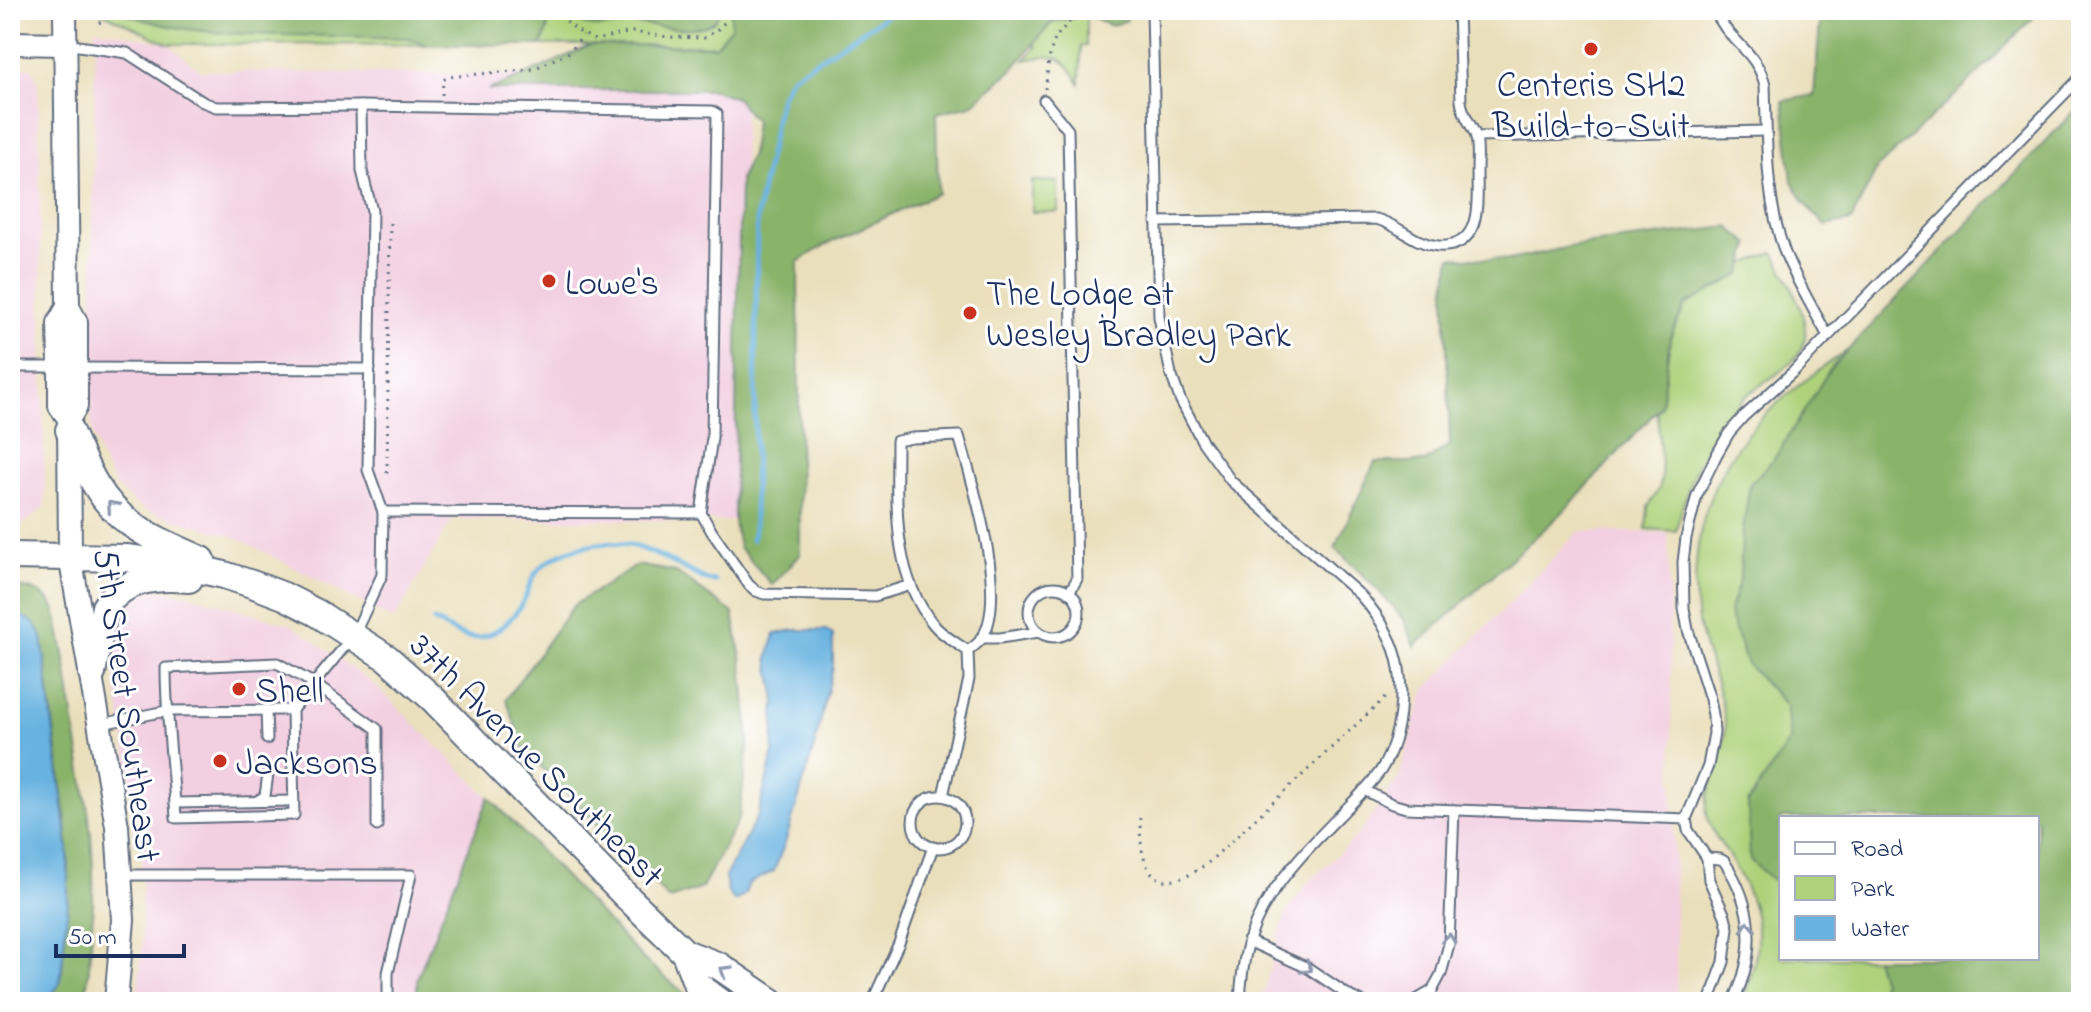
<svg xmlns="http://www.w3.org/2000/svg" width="2091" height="1012" viewBox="0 0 2091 1012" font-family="'Indie Flower',sans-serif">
<rect width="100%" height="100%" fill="#fff"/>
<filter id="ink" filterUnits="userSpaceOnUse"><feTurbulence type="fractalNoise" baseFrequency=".0125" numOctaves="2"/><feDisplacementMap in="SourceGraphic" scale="16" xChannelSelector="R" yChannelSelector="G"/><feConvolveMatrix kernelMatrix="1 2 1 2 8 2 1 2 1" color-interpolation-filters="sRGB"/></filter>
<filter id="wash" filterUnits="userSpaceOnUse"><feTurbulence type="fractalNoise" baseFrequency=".006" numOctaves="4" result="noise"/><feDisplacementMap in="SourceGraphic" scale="32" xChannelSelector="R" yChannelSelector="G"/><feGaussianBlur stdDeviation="1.8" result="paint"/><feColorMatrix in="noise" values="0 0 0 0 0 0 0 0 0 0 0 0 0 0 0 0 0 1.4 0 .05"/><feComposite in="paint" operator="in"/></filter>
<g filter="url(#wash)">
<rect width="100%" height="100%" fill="#eadfbb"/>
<g fill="#f2cfe1">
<path d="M95 28 168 44 200 71 744 77V521L452 519 394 620 236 537 144 510 116 487 100 456 91 426Z"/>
<path d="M10 65H20L32 69 38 81 45 506 21 526 10 527Z"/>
<path d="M1579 531 1668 533 1677 1002H1261L1285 915 1305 886 1359 834 1399 777 1424 691Z"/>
<path d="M155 590 186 594 292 625 376 686 489 797 417 979V1002H137L142 946V850L115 680 114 617 120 608 138 594Z"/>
</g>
<g fill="#aed17a" stroke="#64806c" stroke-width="2">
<path d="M97 10H1086V46H1081L1080 85C1066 56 1056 53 1025 60L1037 46 168 44Z"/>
<path d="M1032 181 1058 182V212H1032Z"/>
<path d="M1774 252C1785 275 1808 312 1805 338 1800 367 1764 379 1745 397 1738 404 1732 413 1725 420 1697 457 1687 487 1676 531L1646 529 1648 507 1659 489 1662 476 1657 411 1661 406 1670 338 1685 305 1741 274 1744 264Z"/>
<path d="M1851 348 1830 369 1775 458 1750 484 1740 580 1729 613 1747 664 1786 705 1790 740 1777 762V884H1781V958H1875L1882 981 1879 1002H1742C1765 942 1763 913 1730 858 1722 844 1710 831 1707 815 1703 788 1728 754 1725 721 1721 686 1704 655 1698 621 1693 591 1695 559 1701 530 1720 441 1780 396 1851 348Z"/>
</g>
<g fill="#8ab36a" stroke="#527164" stroke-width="2">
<path d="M117 10H541L548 27 542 45H425L409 38C368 37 327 36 286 35 228 34 171 33 117 10Z"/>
<path d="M565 10H718C720 41 648 23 629 24 615 25 600 30 586 25 578 22 571 16 565 10Z"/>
<path d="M731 10H1126L1127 20 1111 26 1089 15 1052 22 1013 69 971 105 936 113 938 193 825 245 798 262 800 555 772 585 739 547 734 523 740 179 751 154 755 121 736 98 714 90H488L528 74 591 45 715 46 731 27Z"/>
<path d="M1821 10H2041L1968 83 1877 168 1851 221 1825 226 1804 202 1792 181 1783 101 1814 95Z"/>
<path d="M2081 104V1002H1879L1882 981 1875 958H2037V818H1781V884H1777L1750 860 1748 803 1790 740 1786 705 1747 664 1729 613 1740 580 1742 537 1750 484 1775 458 1830 369Z"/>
<path d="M1729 227 1750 244 1741 274 1685 305 1670 338 1661 406 1564 511 1415 646 1404 620 1378 590 1335 548 1375 462H1425L1450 444 1445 293 1451 257 1510 260 1574 246Z"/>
<path d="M637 565 676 572 733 613 742 663 749 739 739 818 702 888 669 899 524 749 506 699 574 605Z"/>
<path d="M10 586C27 587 44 591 53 606 57 613 57 622 59 629 65 656 69 682 72 708 77 745 84 781 89 818 97 879 93 941 85 1002H27L40 1000 62 972 69 869 66 819 42 638C35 622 27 616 10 615Z"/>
<path d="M489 797 642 958 695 1002H417V979Z"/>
</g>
<g fill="#67b2e0" stroke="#41709f" stroke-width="2">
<path d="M10 615C26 615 37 622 42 638L68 847V904L60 983C50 1003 30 1002 10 1002Z"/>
<path d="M794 630H826L833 635V668L815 744 786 840 774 871 749 883 745 894 735 901 728 893 725 877 758 815 773 755 775 694 768 658 775 634Z"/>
</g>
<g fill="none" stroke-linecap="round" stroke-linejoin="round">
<g stroke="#67b2e0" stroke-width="5">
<path d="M752 540 754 530 757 217C760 196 765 176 769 155 775 129 775 99 791 77L889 14V10"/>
<path d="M434 621C444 626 456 634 467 637 492 642 515 618 525 598 528 591 530 583 534 576 552 549 599 539 629 545 651 549 686 570 707 580L715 581"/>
</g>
</g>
</g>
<g filter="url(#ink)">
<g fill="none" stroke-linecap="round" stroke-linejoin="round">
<defs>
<g id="service">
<path d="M1152 10 1159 317 1171 374 1180 399 1202 441 1231 481 1360 595C1371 607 1381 620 1388 635 1408 673 1404 733 1381 770 1372 783 1360 795 1349 806 1321 835 1291 864 1269 898 1247 932 1242 963 1240 1002"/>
<path d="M1715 10C1727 41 1756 49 1765 85 1767 142 1765 199 1785 253 1797 282 1813 309 1828 336"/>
<path d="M65 44 127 53 203 102 216 107 361 106 712 111 717 114 712 438 701 513 383 512"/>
<path d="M1044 100 1068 130 1077 579 1069 593"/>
<path d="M361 106 362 171 372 211 368 470 383 512 382 575 354 635 292 710 294 815 176 818C173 768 166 718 166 668L277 663 313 683 377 729V826"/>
<path d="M1476 137 1766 131"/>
<path d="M1156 222 1376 219C1398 224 1414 244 1438 246 1483 249 1477 201 1477 171 1477 160 1479 145 1475 134 1470 123 1462 113 1461 101L1458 10"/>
<path d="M10 367H59"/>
<path d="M76 368 370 369"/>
<path d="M701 513 712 532 749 585 756 591 764 594 875 596 911 585"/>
<circle cx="1054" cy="612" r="25"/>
<path d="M981 638H1000L1039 632"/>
<path d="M266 710 267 739"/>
<path d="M101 724 166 711 292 710"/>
<path d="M1364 790 1392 804 1406 808 1686 819"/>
<circle cx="939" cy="822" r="26"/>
<path d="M943 796 969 679 968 651C973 647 979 643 982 638 1009 596 972 482 959 436L912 438 897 441C897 503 891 573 934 625 943 636 957 643 968 651"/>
<path d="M257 801 265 796 268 774"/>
<path d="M175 803 293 801"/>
<path d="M1707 858 1720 859 1724 861C1754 906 1757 953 1733 1002"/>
<path d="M121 875H411L388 973V1002"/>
<path d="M1248 941 1308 968 1351 997 1362 1002"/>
<path d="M872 1002 899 943 933 847"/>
<path d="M1413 1002 1432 991 1441 974 1449 944 1454 810"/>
<path d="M1709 1002 1724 962 1728 928 1725 916 1709 880 1707 858 1688 830 1686 819 1708 766 1714 733 1713 715 1710 699 1688 630 1684 608 1683 562 1686 538 1697 495 1717 454 1729 433 1743 417 1794 371 2081 77"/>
</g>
<g id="tertiary">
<path d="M65 10 68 307 76 322V406L69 418 70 556 117 826 123 920 116 1002"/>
<path d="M10 43 65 44"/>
<path d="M68 307 59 323 60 367V406L69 418"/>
</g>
<g id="secondary">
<path d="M69 430C84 463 98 501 130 523 152 539 178 549 202 560"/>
<path d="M10 556 126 558 180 565 224 575 252 584 284 596 317 613 387 658 432 698 624 894 685 953 719 966 772 1002"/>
<path d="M92 673 105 607C124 578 157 576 189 579"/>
<path d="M685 953 697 985 720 1002"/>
</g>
</defs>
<use href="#service" stroke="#636d7f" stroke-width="13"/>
<use href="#tertiary" stroke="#636d7f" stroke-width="26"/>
<use href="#secondary" stroke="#636d7f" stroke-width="30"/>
<g stroke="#636d7f" stroke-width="3" stroke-dasharray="2 6" stroke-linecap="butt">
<path d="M555 10 576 30 595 40 632 32 668 37 704 38 716 31 725 22V10"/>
<path d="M99 23 120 10"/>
<path d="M1045 89C1048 74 1048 56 1054 42 1059 29 1073 22 1077 10"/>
<path d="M442 95 443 80 448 77 533 69 570 52 583 35"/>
<path d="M387 473 390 217"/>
<path d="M1140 818C1140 843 1141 889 1179 879 1189 876 1199 869 1208 863L1389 694"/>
</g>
<use href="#service" stroke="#fff" stroke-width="9"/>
<use href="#tertiary" stroke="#fff" stroke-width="22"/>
<use href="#secondary" stroke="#fff" stroke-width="26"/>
</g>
<defs><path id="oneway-chevron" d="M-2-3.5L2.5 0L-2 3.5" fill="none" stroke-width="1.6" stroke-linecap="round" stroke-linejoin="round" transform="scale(2)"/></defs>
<g stroke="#8d97ae">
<use href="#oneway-chevron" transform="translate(112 506) rotate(-131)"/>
<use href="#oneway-chevron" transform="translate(1748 927) rotate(-94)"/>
<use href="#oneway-chevron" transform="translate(1449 939) rotate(-84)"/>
<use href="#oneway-chevron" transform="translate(1307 968) rotate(30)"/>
<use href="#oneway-chevron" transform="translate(725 971) rotate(-148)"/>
</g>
</g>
<g fill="#c8321e" stroke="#fff" stroke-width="3">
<circle cx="1591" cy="49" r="8"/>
<circle cx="549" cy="281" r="8"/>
<circle cx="970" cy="313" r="8"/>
<circle cx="239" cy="689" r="8"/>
<circle cx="220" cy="761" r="8"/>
</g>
<g text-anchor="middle" stroke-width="6" stroke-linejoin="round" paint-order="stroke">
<g font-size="36" fill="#1b2f5e" stroke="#fff" text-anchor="start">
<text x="1591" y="96" text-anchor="middle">Centeris SH2<tspan x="1591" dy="41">Build-to-Suit</tspan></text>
<text x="565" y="294">Lowe's</text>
<text x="986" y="305">The Lodge at<tspan x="986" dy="41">Wesley Bradley Park</tspan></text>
<text x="255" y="702">Shell</text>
<text x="236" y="774">Jacksons</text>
</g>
<g font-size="36" fill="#1b2f5e" stroke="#fff">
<text transform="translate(129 705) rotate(82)" y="13">5th Street Southeast</text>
<text transform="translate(538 759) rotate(45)" y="13">37th Avenue Southeast</text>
</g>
</g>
<rect width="2091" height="1012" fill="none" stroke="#fff" stroke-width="40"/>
<rect x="1779" y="816" width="260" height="144" fill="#ffffff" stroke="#a4acbf" stroke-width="2"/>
<rect x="1795" y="842" width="40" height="12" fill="#ffffff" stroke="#a4acbf" stroke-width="2"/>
<text x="1851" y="856" font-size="24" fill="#1b2f5e">Road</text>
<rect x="1795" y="876" width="40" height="24" fill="#aed17a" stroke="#a4acbf" stroke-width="2"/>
<text x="1851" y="896" font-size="24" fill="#1b2f5e">Park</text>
<rect x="1795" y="916" width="40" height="24" fill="#67b2e0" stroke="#a4acbf" stroke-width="2"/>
<text x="1851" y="936" font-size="24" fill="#1b2f5e">Water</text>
<path d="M56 944v12h128v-12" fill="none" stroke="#1b2f5e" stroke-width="4"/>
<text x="68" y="944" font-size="24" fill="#1b2f5e" stroke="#ffffff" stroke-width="6" paint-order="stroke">50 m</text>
</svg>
